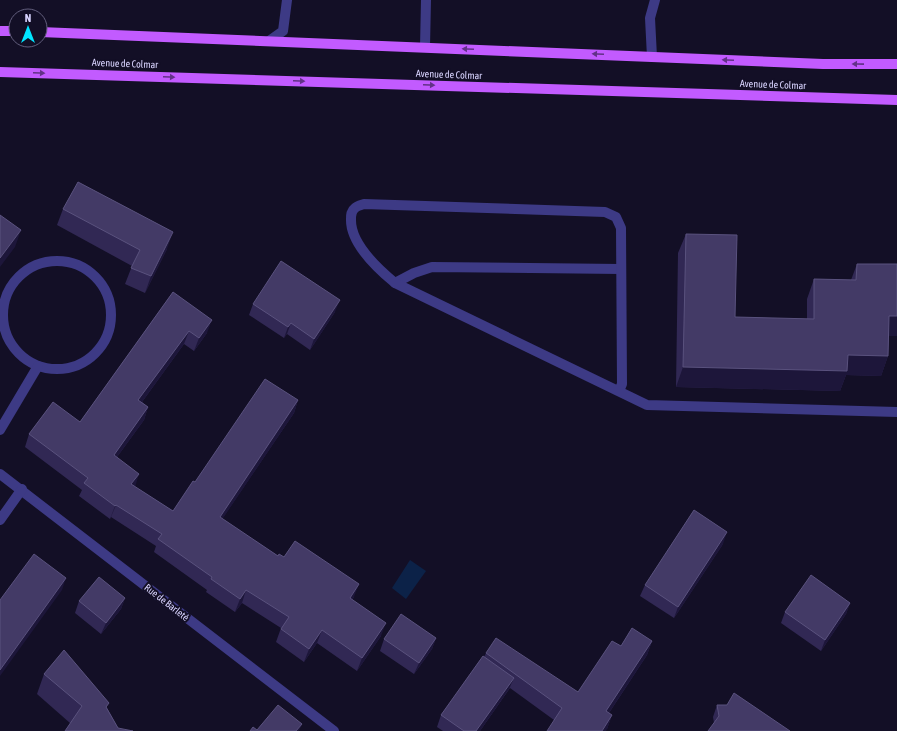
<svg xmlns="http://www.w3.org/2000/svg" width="897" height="731" viewBox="0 0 897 731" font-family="'Asap Condensed',sans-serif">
<rect width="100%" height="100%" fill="#130f26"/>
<path fill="#0c2248" d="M410 560 426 571 406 599 392 588Z"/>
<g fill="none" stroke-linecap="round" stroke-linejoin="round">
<g stroke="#3d3a85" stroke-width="10">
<path d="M269 41 283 31 287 0"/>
<path d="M425 47 426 0"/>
<path d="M652 57 650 18 655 0"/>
<circle cx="57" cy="315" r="54"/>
<path d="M395 283 414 273 432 267 621 269"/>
<path d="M619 391 622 384 621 228 616 217 605 212 364 204C361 205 357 206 355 208 351 211 351 215 351 219 350 243 378 269 395 283L647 405 897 412"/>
<path d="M0 430 38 366"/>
</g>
<g stroke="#3d3a85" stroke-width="10">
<path d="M0 474 334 731"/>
<path d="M0 520 22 489"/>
</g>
<g stroke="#c25bff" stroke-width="10">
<path d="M0 31H16"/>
<path d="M40 32 823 64H897"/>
<path d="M0 72 897 100"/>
</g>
</g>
<g fill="#312854">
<path d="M63 209 167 249 145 293 125 284 132 266 57 225Z"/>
<path d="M686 234 735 317 807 319V299L814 279 851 280 857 264H897V336H889L888 356 881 376 846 375 840 391 676 387 678 253Z"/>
<path d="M173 292 207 333 194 351 184 344 142 402 148 407 144 420 117 457 135 487 173 511 195 482 298 400 294 413 222 519 278 556 284 557 354 597 352 600 381 636 357 671 317 643 304 662 276 642 281 628 242 603 235 612 206 592 207 590 154 552 156 546 111 517 110 519 79 496 82 490 25 447 29 434 80 422Z"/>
<path d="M253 304 335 312 310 350 287 334 284 338 249 315Z"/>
<path d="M723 544 674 618 640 596 645 585Z"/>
<path d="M125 598 121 609 101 634 75 613 79 601Z"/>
<path d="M850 603 846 614 821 651 781 623 785 612Z"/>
<path d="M436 638 432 649 414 674 380 651 384 639Z"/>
<path d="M652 641 647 655 609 713 612 715 607 729 554 720 510 688 480 731H443L437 727 441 715 484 657 486 653 578 692 621 646Z"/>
<path d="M44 674 107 708 118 728 70 723 37 694Z"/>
<path d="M717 705 790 731 714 723 713 717Z"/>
</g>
<g fill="#1d163a">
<path d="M21 230 15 247 0 267V258Z"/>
<path d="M173 232 167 249 145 293 151 276Z"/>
<path d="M340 300 335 312 310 350 314 339Z"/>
<path d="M889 316H897V336H882Z"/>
<path d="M212 320 207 333 194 351 199 338Z"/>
<path d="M291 323 287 334 284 338 288 327Z"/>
<path d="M189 331 184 344 134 413 138 400Z"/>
<path d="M848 355 888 356 881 376 846 375 840 391 676 387 683 367Z"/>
<path d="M298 400 294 413 215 530 220 517Z"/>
<path d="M148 407 144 420 109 468 114 455Z"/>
<path d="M139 474 135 487 131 484Z"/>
<path d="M116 505 111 517 110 519 115 506Z"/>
<path d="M727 532 723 544 674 618 678 607Z"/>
<path d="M66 578 62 590 0 676V670Z"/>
<path d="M359 584 354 597 345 611 350 598Z"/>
<path d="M246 590 242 603 235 612 240 599Z"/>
<path d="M125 598 121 609 101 634 106 623Z"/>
<path d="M850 603 846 614 821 651 825 640Z"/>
<path d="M386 623 381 636 357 671 362 658Z"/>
<path d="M322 630 317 643 304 662 309 649Z"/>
<path d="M436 638 432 649 414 674 419 663Z"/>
<path d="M652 641 647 655 601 725 606 711Z"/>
<path d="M514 678 509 689 480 731H476Z"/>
<path d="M612 715 607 729 606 731H602Z"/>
<path d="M302 724 299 731H296Z"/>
</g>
<g fill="#433a66" stroke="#5a527e">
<path d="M78 182 173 232 151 276 131 268 140 250 63 209Z"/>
<path d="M0 215 21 230 0 258Z"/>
<path d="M686 234 737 235 735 317 814 319V279L856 280 857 264H897V316H889L888 356 848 355 847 371 683 367Z"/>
<path d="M281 261 340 300 314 339 291 323 288 327 253 304Z"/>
<path d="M173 292 212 320 199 338 189 331 138 400 148 407 114 455 139 474 131 484 173 511 193 481 195 482 265 379 298 400 220 517 278 556 279 554 284 557 295 541 359 584 350 598 386 623 362 658 322 630 309 649 281 629 289 617 246 590 240 599 211 579 212 577 158 539 162 534 116 505 115 506 84 483 88 478 29 434 53 402 80 422Z"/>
<path d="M694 510 727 532 678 607 645 585Z"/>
<path d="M34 554 66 578 0 670V600Z"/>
<path d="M811 575 850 603 825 640 785 612Z"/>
<path d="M99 577 125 598 106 623 79 601Z"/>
<path d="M401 614 436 638 419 663 384 639Z"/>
<path d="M632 628 652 641 606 711 612 715 602 731H547L562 708 486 653 496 638 578 692 612 641 621 646Z"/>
<path d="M64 650 109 703 106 707 118 728 133 731H65L82 706 44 674Z"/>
<path d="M483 656 514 678 476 731H464L441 715Z"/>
<path d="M734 693 790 731H708L719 716 717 705H727Z"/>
<path d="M278 705 302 724 296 731H250L253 727 257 730Z"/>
</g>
<defs><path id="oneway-solid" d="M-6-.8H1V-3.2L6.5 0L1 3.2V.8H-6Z"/></defs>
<g fill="#623188">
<use href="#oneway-solid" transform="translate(468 49) rotate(-178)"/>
<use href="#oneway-solid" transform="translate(598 54) rotate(-178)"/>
<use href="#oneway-solid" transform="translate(728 60) rotate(-178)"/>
<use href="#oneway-solid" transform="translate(858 64) rotate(-179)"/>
<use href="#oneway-solid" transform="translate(39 73) rotate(2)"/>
<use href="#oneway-solid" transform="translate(169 77) rotate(2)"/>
<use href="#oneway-solid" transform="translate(299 81) rotate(2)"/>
<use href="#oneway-solid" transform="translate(429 85) rotate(2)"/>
</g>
<g text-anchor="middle" stroke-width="4" stroke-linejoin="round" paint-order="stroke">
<g font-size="10" fill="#d9d4ff" stroke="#130f26">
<text transform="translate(125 63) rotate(2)" y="4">Avenue de Colmar</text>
<text transform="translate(449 74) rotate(2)" y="4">Avenue de Colmar</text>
<text transform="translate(773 84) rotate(2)" y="4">Avenue de Colmar</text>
<text transform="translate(167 602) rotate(38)" y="4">Rue de Barleté</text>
</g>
</g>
<g transform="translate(28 28)"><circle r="19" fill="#130f26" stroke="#625e7d"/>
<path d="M0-3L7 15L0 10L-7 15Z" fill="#00e5ff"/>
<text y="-6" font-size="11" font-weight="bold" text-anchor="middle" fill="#d9d4ff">N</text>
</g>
</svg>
